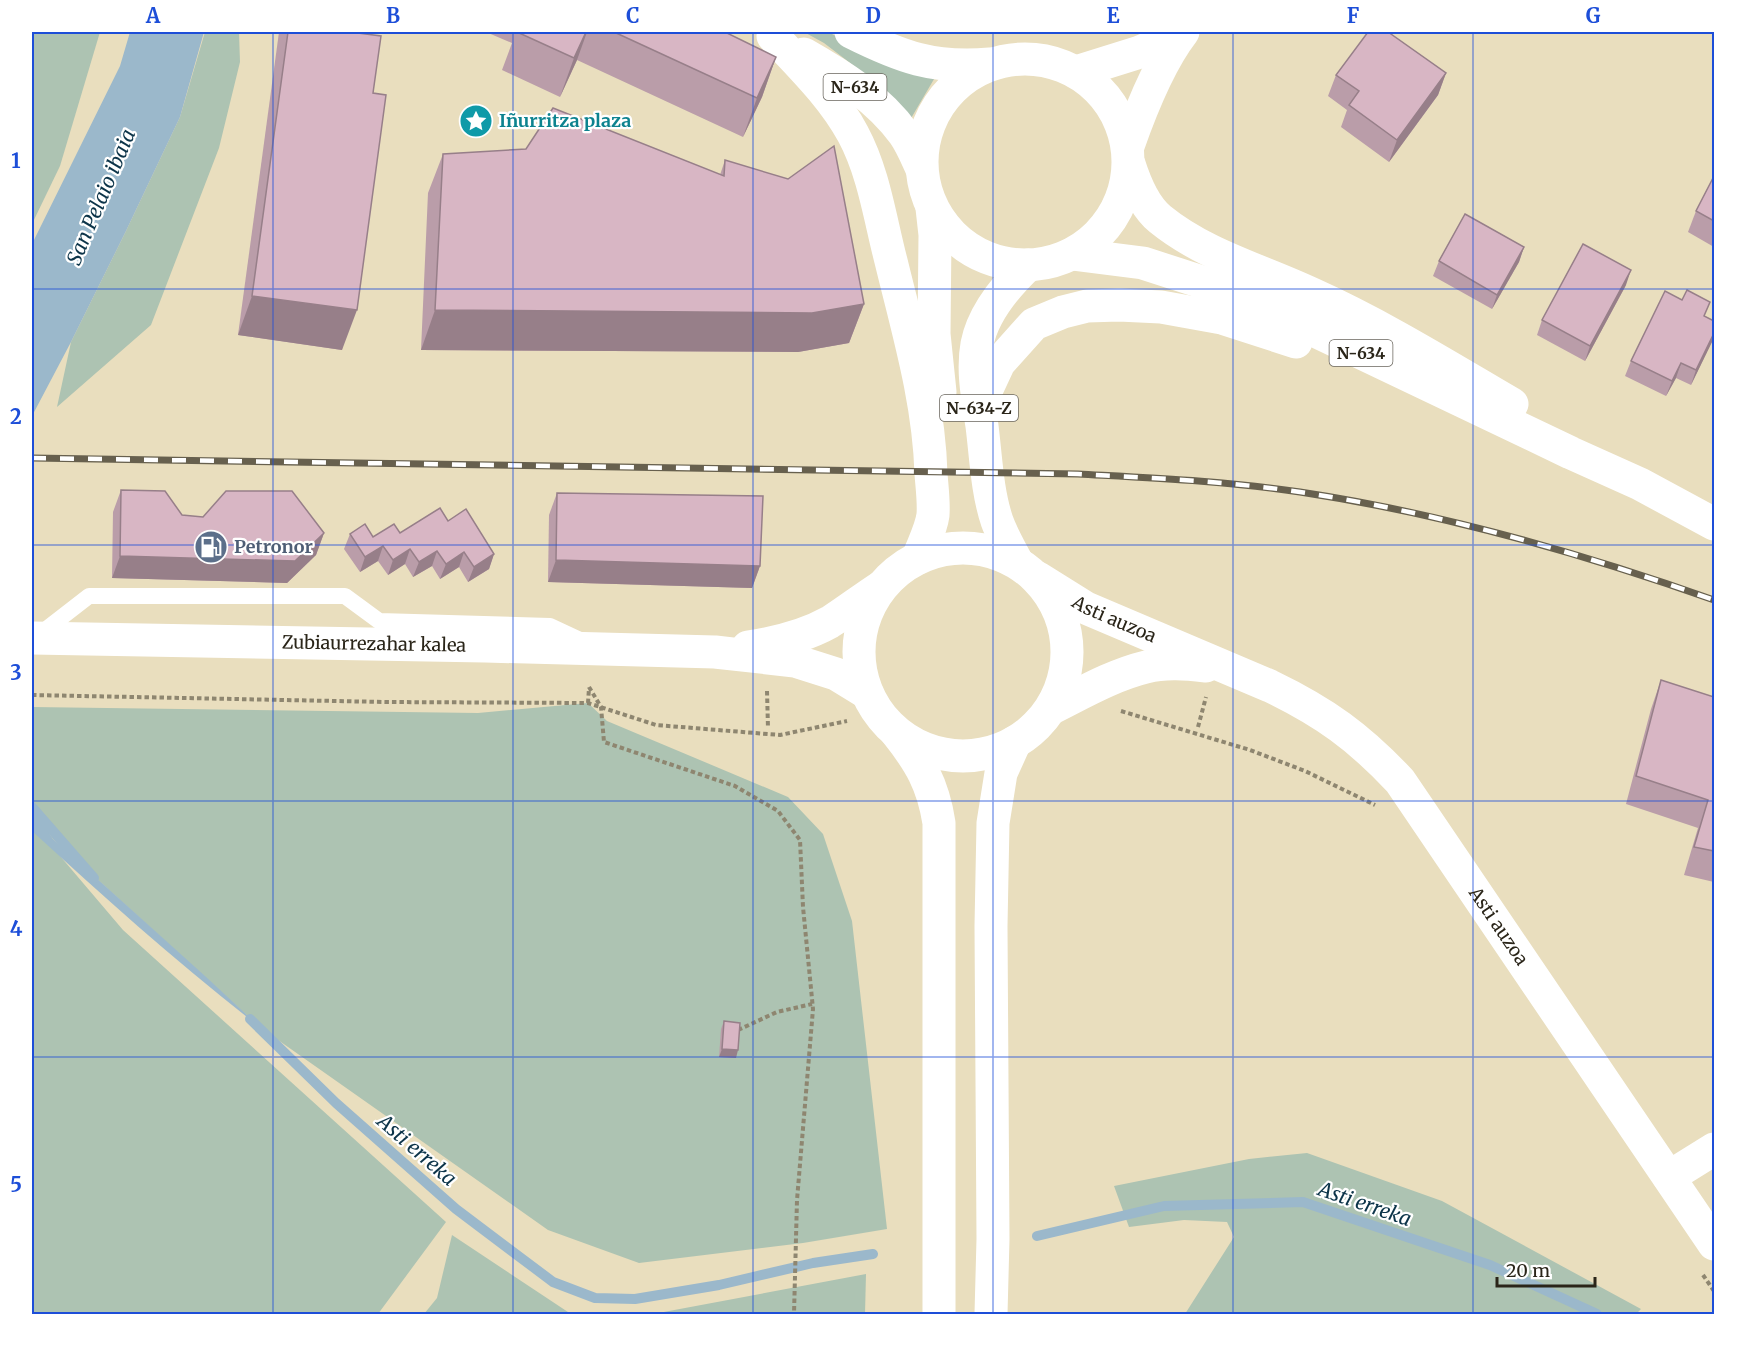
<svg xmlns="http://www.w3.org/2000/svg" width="1746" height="1346" viewBox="0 0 1746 1346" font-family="Merriweather,serif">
<rect width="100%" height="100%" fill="#e9debe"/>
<g fill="#adc3b2">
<path d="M32 32H100L60 166 32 224Z"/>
<path d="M205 32H239L240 62 219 148 151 325 57 407 71 342 126 231 180 117Z"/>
<path d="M804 32H828L869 53 937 74 910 120 871 79 824 43Z"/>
<path d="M588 703 607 721 788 797 823 834 852 921 887 1229 803 1243 639 1263 548 1230 261 1028 53 839 36 814 32 803V707L478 713Z"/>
<path d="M32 823 123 930 446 1222 378 1314H32Z"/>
<path d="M1307 1153 1442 1201 1641 1309 1636 1314H1185L1234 1237 1227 1222 1184 1220 1129 1227 1114 1186 1249 1159Z"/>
<path d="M452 1235 571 1314H424L437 1298Z"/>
<path d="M866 1274 865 1314H653Z"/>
</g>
<g fill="#9bb8cb">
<path d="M130 32H204L180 117 126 231 71 342 32 416V244L120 66Z"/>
<path d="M32 803 36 814 53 839 205 976 261 1028C181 966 106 899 32 831Z"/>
</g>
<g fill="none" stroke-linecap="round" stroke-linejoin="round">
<g stroke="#9bb8cb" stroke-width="10">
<path d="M32 807 94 878"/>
<path d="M250 1019 336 1103 456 1209 553 1282 595 1298 635 1299 719 1285 813 1263 873 1254"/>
<path d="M1037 1236 1164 1206 1303 1202 1490 1265 1597 1314"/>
</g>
<g stroke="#8e8670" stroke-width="4" stroke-dasharray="4.5 3" stroke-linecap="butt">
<path d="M589 687 601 707 604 742 735 786 778 811 800 840 803 907 813 1009 797 1200 794 1314"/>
<path d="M767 691 768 728"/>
<path d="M32 695 386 702 588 703 656 725 780 735 847 721"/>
<path d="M588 703 589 688"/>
<path d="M1121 711 1250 750 1305 771 1375 805"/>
<path d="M1198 727 1206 697"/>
<path d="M738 1030 777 1012 812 1004"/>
<path d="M1703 1275 1714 1291"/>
</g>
<path stroke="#fff" stroke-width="16" d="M40 634 89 596H345L379 621 550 626 580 640"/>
<g stroke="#fff" stroke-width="33">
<path d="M1076 72 1140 52 1180 35"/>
<path d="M1128 146C1141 109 1159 63 1183 32"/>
<path id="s1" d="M1038 578 1086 608 1270 686C1324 712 1359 737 1400 781L1714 1244"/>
<path id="s2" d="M32 638 485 646 715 652 795 661 836 674 867 693"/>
<path d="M748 647C776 643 805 636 830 622 847 611 864 598 881 587"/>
<path d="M1052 708C1082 693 1113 675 1146 667 1165 662 1187 664 1206 666"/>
<path d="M1669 1177 1714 1149"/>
</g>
<g stroke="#fff" stroke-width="33">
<path d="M851 32C901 57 933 69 990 64"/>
<path d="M773 36C802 67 833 97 853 134 874 173 880 219 891 261 908 331 929 401 931 474 932 487 934 502 933 515 931 530 923 544 918 558"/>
<path d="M804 54C841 75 879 99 904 134 911 144 916 156 921 167"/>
<circle cx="1025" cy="162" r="103"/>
<path d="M1129 164C1135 183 1144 206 1160 219 1204 255 1261 270 1312 294 1381 325 1447 366 1512 404"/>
<path d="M932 208 935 235 934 334 940 392"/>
<path d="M1072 254 1143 263 1208 284 1282 315 1571 453 1640 484 1714 524"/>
<path d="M979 406 999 363 1034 324 1063 312 1087 306 1119 305 1161 307 1222 318 1296 342"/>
<circle cx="963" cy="652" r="104"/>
<path d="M1017 562C1010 549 1002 535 997 521 987 491 986 458 982 426 978 400 972 371 977 344 983 313 1006 286 1028 265"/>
</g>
<g stroke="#fff" stroke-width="33">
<path d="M896 732C920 762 933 784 939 823V1314"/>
<path d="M991 1314 993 1239 991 926 993 823 1001 773 1015 742"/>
</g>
<defs>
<path id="rail" d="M32 458 1078 474C1152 478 1226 481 1300 492 1440 513 1581 553 1714 600"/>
</defs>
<use href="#rail" stroke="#67604e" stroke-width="7"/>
<use href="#rail" stroke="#fff" stroke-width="4.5" stroke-dasharray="14" stroke-linecap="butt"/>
</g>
<g fill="#ba9da9">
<path d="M279 32H350L373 93 342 350 238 335Z"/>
<path d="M486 32H725L776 57 762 97 743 137 577 60 560 97 502 70 512 43Z"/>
<path d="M1446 73 1438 95 1389 162 1341 127 1347 110 1328 96 1336 75Z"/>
<path d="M443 154 720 175 725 160 864 304 849 343 798 352 421 350 428 193Z"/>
<path d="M1714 176V247L1688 232 1696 211Z"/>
<path d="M1524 247 1519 262 1492 309 1433 276 1439 261Z"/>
<path d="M1626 285 1585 361 1537 335 1542 320Z"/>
<path d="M1705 316 1714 321V337L1691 385 1676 378 1666 396 1625 376 1631 361Z"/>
<path d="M121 490 182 515 324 533 316 555 287 583 112 578 113 512Z"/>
<path d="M557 493 760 566 752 588 548 582 549 515Z"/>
<path d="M448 521 494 554 489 569 468 582 459 567 440 579 432 566 413 577 405 564 388 575 378 561 360 572 344 549 350 534 373 537 400 533Z"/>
<path d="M1661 680 1714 697V882L1684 875 1698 828 1626 804 1651 709Z"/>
<path d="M724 1021 736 1058 719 1057 721 1029Z"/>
</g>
<g fill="#977f89">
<path d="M586 32H587L577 60 560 97 574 58Z"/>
<path d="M776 57 762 97 743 137 757 98Z"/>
<path d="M1446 73 1438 95 1389 162 1397 140Z"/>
<path d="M1524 247 1519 262 1492 309 1497 295Z"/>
<path d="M1631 270 1626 285 1585 361 1590 346Z"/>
<path d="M252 296 357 310 342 350 238 335Z"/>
<path d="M864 304 849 343 798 352 421 350 435 310Z"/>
<path d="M1714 333V338L1691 385 1696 370Z"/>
<path d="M1681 363 1676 378 1666 396 1672 381Z"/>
<path d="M324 533 316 555 287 583 112 578 120 556Z"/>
<path d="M383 546 378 561 360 572 365 557Z"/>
<path d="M410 549 405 564 388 575 393 560Z"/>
<path d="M437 551 432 566 413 577 419 562Z"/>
<path d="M464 552 459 567 440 579 446 564Z"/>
<path d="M494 554 489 569 468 582 474 567Z"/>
<path d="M556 560 760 566 752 588 548 582Z"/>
<path d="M722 1049 738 1050 736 1058 719 1057Z"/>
</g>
<g fill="#d8b6c4" stroke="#977f89" stroke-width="1.5">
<path d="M288 32H350L381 36 373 93 386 95 357 310 252 296Z"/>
<path d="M517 32H586L574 58Z"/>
<path d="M614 32H725L776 57 757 98Z"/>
<path d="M1368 32H1388L1446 73 1397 140 1349 105 1359 91 1336 75Z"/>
<path d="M553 108 724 176 725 160 788 179 834 146 864 304 812 313 435 310 443 154 526 149Z"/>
<path d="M1714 176V221L1696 211Z"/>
<path d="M1465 214 1524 247 1497 295 1439 261Z"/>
<path d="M1583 244 1631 270 1590 346 1542 320Z"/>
<path d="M1687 290 1710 302 1704 316 1714 321V333L1696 370 1681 363 1672 381 1631 361 1665 291 1682 300Z"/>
<path d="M121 490 165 491 182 515 203 517 226 491H292L324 533 295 561 120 556Z"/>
<path d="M557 493 763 496 760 566 556 560Z"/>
<path d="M440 508 448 521 466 509 494 554 474 567 464 552 446 564 437 551 419 562 410 549 393 560 383 546 365 557 350 534 365 524 373 537 394 524 400 533Z"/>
<path d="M1661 680 1714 697V851L1694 847 1708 800 1636 776Z"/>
<path d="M724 1021 740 1023 738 1050 722 1049Z"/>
</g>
<path fill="none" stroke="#1d4ed8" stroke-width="1.5" stroke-opacity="0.55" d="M273 32V1314M513 32V1314M753 32V1314M993 32V1314M1233 32V1314M1473 32V1314M32 289H1714M32 545H1714M32 801H1714M32 1057H1714"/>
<defs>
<symbol id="sight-disc" viewBox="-11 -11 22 22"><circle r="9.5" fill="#0f9aa8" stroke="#fff"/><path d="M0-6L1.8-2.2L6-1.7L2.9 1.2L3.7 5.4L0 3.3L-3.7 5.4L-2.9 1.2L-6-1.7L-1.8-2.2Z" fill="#fff"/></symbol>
<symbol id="fuel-disc" viewBox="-11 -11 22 22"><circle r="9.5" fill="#5c6f8a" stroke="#fff"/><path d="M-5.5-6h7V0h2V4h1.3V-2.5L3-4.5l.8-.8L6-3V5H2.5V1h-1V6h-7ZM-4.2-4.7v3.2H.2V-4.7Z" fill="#fff"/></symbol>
</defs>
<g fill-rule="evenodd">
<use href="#sight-disc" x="457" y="102" width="38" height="38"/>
<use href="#fuel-disc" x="192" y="528" width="38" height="38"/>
</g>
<g text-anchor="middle" stroke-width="4.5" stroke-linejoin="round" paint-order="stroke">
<g fill="#fff" stroke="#6a665e" stroke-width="1.5">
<rect x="823.5" y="74" width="63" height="26" rx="4.5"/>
<rect x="1329.5" y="340" width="63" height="26" rx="4.5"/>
<rect x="940" y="395" width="78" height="26" rx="4.5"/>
</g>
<g font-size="16" font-weight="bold" fill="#2a2519">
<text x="855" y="93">N-634</text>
<text x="1361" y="359">N-634</text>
<text x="979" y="414">N-634-Z</text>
</g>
<g font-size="18" font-weight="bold" fill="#0d838f" stroke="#fff" text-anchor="start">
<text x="499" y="127">Iñurritza plaza</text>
</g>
<g font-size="18" font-weight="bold" fill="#4e5e75" stroke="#fff" text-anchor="start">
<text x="234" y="553">Petronor</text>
</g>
<g font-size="18" fill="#2a2519" stroke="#fff">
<text dy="6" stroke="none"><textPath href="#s1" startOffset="87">Asti auzoa</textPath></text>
<text dy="6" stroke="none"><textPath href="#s2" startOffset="342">Zubiaurrezahar kalea</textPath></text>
<text dy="6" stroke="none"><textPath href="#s1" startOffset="594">Asti auzoa</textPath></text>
</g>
<g font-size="20" font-style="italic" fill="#0c3449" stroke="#fff">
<text transform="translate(101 197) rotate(-67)" y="7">San Pelaio ibaia</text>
<text transform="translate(417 1150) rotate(41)" y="7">Asti erreka</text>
<text transform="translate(1365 1204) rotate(19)" y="7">Asti erreka</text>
</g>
</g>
<rect width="1746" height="1346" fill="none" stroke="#ffffff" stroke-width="66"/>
<path d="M1497 1277v9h98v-9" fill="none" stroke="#2a2519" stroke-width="3"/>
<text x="1506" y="1277" font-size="18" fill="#2a2519" stroke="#ffffff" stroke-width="4.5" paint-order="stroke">20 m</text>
<rect x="33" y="33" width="1680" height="1280" fill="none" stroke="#1d4ed8" stroke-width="2"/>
<g font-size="20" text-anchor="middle" font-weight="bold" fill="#1d4ed8">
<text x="153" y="23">A</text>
<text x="393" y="23">B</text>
<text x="633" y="23">C</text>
<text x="873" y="23">D</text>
<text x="1113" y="23">E</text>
<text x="1353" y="23">F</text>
<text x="1593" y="23">G</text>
<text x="16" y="168">1</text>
<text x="16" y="424">2</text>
<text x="16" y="680">3</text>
<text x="16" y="936">4</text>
<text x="16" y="1192">5</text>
</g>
</svg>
